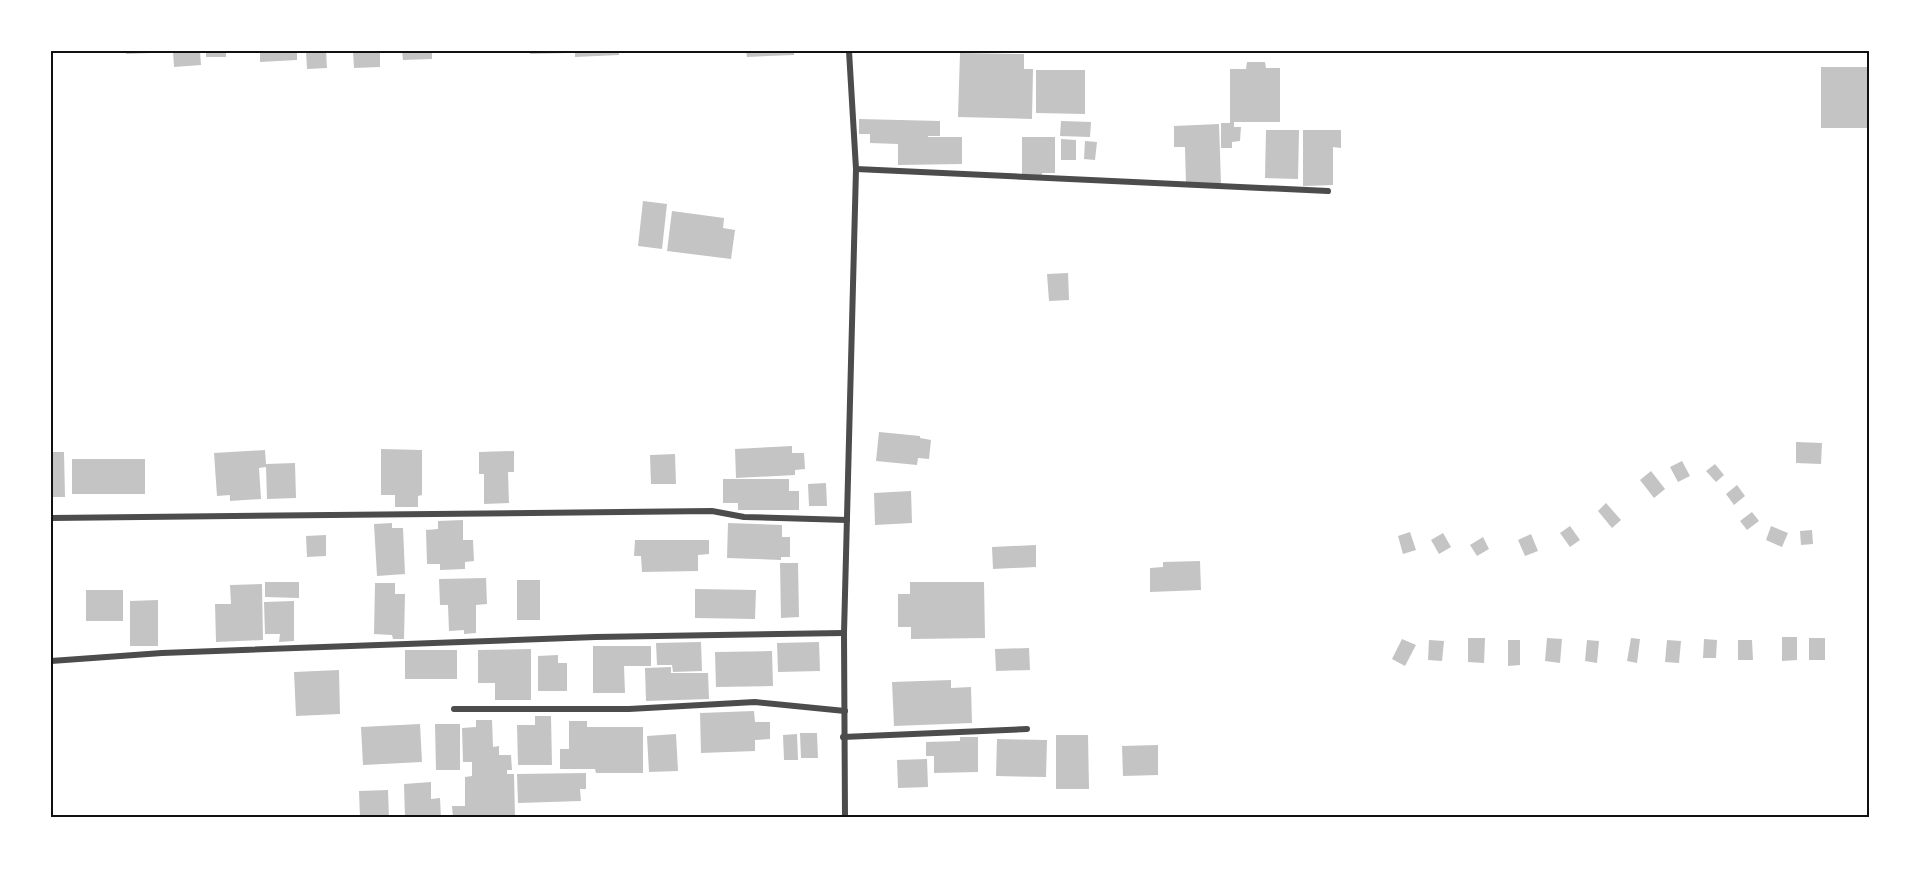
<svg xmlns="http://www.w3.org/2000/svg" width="1920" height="869" viewBox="0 0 1920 869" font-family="'IBM Plex Sans',sans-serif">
<rect width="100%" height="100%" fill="#fff"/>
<g fill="#c4c4c4">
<path d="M126 51H151V53L126 54Z"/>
<path d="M173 51H200L201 65 174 67Z"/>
<rect x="206" y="51" width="20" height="6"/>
<path d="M260 51H297V60L260 62Z"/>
<path d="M306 51H326L327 68 307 69Z"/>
<path d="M353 51H380V67L354 68Z"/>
<path d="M402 51H432V59L403 60Z"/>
<path d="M530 51H569V53L530 54Z"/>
<path d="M575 51H619V55L575 57Z"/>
<path d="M746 51H794V55L747 57Z"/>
<path d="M960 53 1024 54V69H1033L1032 119 958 117Z"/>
<path d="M1247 62H1265L1266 68H1280V122H1234V127H1241L1240 141 1232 142V148H1221V123H1230V69H1246Z"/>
<rect x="1821" y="67" width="48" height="61"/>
<path d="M1036 70H1085V114L1036 113Z"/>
<path d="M859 119 940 121V136H928V137H962V164L898 165V144L870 143V134H859Z"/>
<path d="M1061 121 1091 122 1090 137 1060 136Z"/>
<path d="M1219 124 1221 183 1186 185 1185 147H1174V126Z"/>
<path d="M1266 130H1299L1298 179 1265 178Z"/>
<path d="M1303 130H1341V148L1333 147V185L1303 186Z"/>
<path d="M1022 137H1055V173H1042V176L1022 177Z"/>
<path d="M1061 139 1076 140V160H1061Z"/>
<path d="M1085 141 1097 142 1095 160 1084 159Z"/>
<path d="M643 201 667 204 662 249 638 246Z"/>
<path d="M672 211 724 218 723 228 735 230 731 259 667 251Z"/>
<path d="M1068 273 1069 300 1049 301 1047 274Z"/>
<path d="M879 432 920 436V438L931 440 929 459 918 458 917 465 876 461Z"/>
<path d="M1796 442 1822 443 1821 464 1796 463Z"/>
<path d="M792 446V453H804L805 469 795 470V475L736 478 735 449Z"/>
<path d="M381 449 422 450V495L418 496V507H395V495H381Z"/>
<path d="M265 450 266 464 295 463 296 498 267 499 266 467 259 468 261 499 230 501V495L217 496 214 453Z"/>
<path d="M514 451V472H508L509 503 484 504V474H479V452Z"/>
<path d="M51 452H64L65 497H51Z"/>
<path d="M675 454 676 484H651L650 455Z"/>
<rect x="72" y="459" width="73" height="35"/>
<path d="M1682 461 1690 476 1678 482 1670 467Z"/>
<path d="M1715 464 1724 475 1716 482 1706 471Z"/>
<path d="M1651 471 1665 489 1654 498 1640 480Z"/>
<path d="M723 479H789V491H799V510H738V503H723Z"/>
<path d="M826 483 827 506H809L808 484Z"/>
<path d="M1737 485 1745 496 1734 505 1726 494Z"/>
<path d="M911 491 912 523 875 525 874 493Z"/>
<path d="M1606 503 1621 520 1612 528 1598 511Z"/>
<path d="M1752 512 1759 521 1747 530 1740 521Z"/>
<path d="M463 520V540H473L474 561 465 562V569L440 570V564H427L426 530 438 529V521Z"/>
<path d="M392 523V528H403L405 574 377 576 374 524Z"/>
<path d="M728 523 782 525V537H790V557H781V560L727 558Z"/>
<path d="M1570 526 1580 540 1570 547 1560 533Z"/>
<path d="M1771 526 1788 533 1782 547 1766 540Z"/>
<path d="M1812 530 1813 544 1801 545 1800 531Z"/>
<path d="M1410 532 1416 550 1403 554 1398 536Z"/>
<path d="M1443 533 1451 547 1439 554 1431 540Z"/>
<path d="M1531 534 1538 551 1525 556 1518 540Z"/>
<path d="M326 535V556L307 557 306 536Z"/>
<path d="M1483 537 1489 549 1477 556 1470 545Z"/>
<path d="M635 540H709V554L698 555V571L642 572 641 556H634Z"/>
<path d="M1036 545V567L993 569 992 547Z"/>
<path d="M1200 561 1201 590 1150 592V568L1163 567V562Z"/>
<path d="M780 563H798L799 617 781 618Z"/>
<path d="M486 578 487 604 476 605V633L464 634V630L449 631 448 605H440L439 579Z"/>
<rect x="517" y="580" width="23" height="40"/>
<path d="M265 582H299V598L265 597Z"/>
<path d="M910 582H984L985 638 911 639V627H898V594H910Z"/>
<path d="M375 583H395V594H405L404 639H393L392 635 374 634Z"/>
<path d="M262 584 263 640 216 642 215 604H231L230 585Z"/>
<path d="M695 589 756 590 755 619 695 618Z"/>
<rect x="86" y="590" width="37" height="31"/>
<path d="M158 600V646H130V601Z"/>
<path d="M294 601V641L279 642 280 634H265L264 602Z"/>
<path d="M1782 637H1797V660L1782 661Z"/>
<path d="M1468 638H1485L1484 663 1468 662Z"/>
<path d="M1547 638 1562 639 1560 663 1545 661Z"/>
<path d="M1631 638 1640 639 1637 663 1627 661Z"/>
<rect x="1809" y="638" width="16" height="22"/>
<path d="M1402 639 1416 645 1405 666 1392 659Z"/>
<path d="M1704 639 1717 640 1716 658H1703Z"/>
<path d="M1429 640 1444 641 1442 661 1428 660Z"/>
<path d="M1508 640H1520V665L1508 666Z"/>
<path d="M1587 640 1599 641 1597 663 1585 661Z"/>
<path d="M1667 640 1681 641 1679 663 1665 662Z"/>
<path d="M1738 640H1752L1753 660H1738Z"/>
<path d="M701 642 702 671 673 672 672 665H657L656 643Z"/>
<path d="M819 642 820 671 778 672 777 643Z"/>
<path d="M593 646H651V666H624L625 693H593Z"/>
<path d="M1029 648 1030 670 996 671 995 649Z"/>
<path d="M531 649V700H495V683H478V650Z"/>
<rect x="405" y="650" width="52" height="29"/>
<path d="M772 651 773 686 716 687 715 652Z"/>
<path d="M558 655V663H567V691H538V656Z"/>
<path d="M671 667V673H708L709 699 646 701 645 668Z"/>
<path d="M339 670 340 714 296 716 294 672Z"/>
<path d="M951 680V688L971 687 972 723 894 726 892 682Z"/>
<path d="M754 711 755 722H770V739L755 740V751L701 753 700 713Z"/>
<path d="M535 716H551L552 765H518L517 725H535Z"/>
<path d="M476 720H492L493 747 499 746V755H511L512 770H507V774H514L515 818H453L452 806H465V777L472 776V762H463L462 728 476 727Z"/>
<path d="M569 721H587V727H643V773H596L595 769H560V749H569Z"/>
<path d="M420 724 422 762 363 765 361 727Z"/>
<path d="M435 724H460V770H436Z"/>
<path d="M800 733H817L818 758H801Z"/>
<path d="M676 734 678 771 649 772 647 736Z"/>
<path d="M797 734 798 760H784L783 735Z"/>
<path d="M1056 735H1088L1089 789H1056Z"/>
<path d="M960 737H978V772L934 773V756H926V742L960 741Z"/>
<path d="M997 739 1047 740 1046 777 996 776Z"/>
<path d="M1158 745V775L1123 776 1122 746Z"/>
<path d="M927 759 928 787 898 788 897 760Z"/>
<path d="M586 773V789H580L581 801 518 803 517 774Z"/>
<path d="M431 782V799L440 798 441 818H405L404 784Z"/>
<path d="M388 790 389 818H360L359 791Z"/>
</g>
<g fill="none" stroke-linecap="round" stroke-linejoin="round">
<g stroke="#4c4c4c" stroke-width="6">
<path d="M856 169 1328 191"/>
<path d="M51 518 712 511 744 517 847 520"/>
<path d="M51 661 162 653 596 637 844 633"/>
<path d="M454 709H629L755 702 845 711"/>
<path d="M843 737 1027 729"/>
<path d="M845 818 844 633 856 169 849 51"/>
</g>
</g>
<rect width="1920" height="869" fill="none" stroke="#ffffff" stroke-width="105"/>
<rect x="52" y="52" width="1816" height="764" fill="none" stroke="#111" stroke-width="2"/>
</svg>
